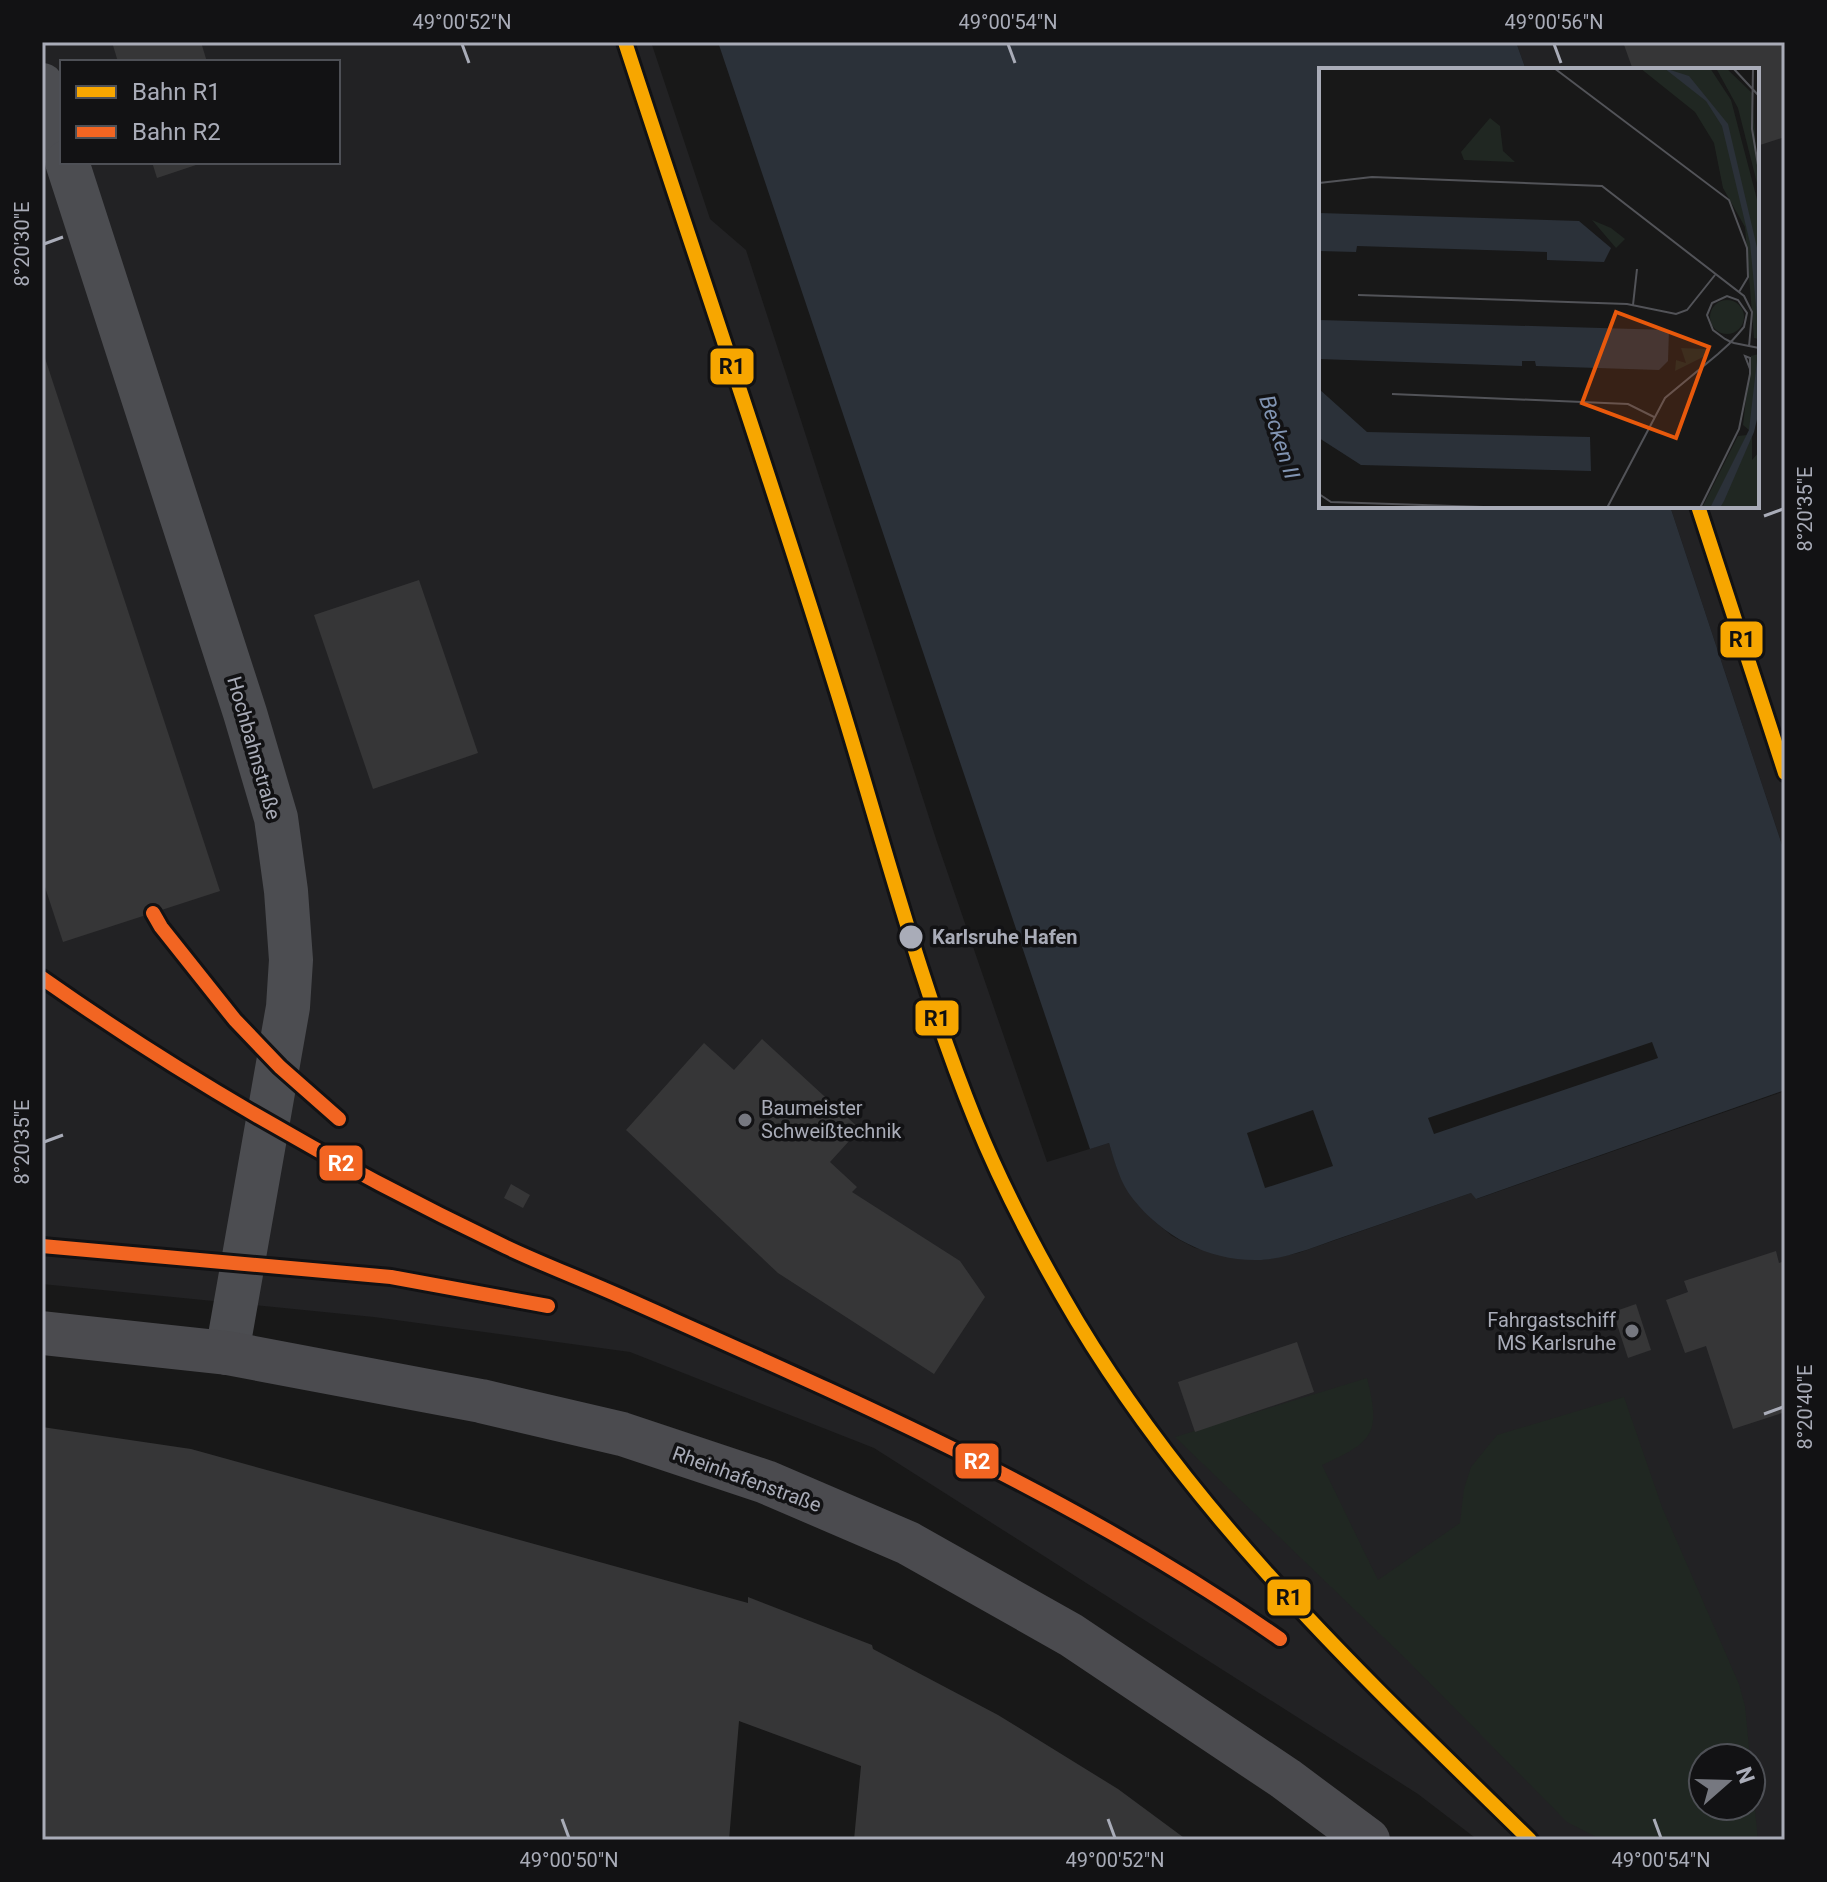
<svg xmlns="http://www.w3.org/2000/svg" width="1827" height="1882" viewBox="0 0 1827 1882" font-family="Roboto,sans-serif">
<rect width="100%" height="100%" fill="#181818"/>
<g fill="#222224" fill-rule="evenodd">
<path d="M42 42H651L710 219 746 250 936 839 1047 1162 1109 1143 1119 1174 1152 1219 1172 1236 1195 1248 1263 1260 1298 1253 1471 1193 1477 1199 1785 1091V1840H1478L1418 1794 874 1448 630 1352 374 1317 42 1284ZM62 62H338V162H62ZM1703 1758H1751V1806H1703Z"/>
<path d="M1516 42H1785V854L1670 506H1757V70H1526Z"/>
</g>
<path fill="#202722" d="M1367 1378C1381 1433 1374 1442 1322 1465L1378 1580 1460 1523 1464 1489 1471 1467 1497 1435 1624 1397 1662 1507 1739 1684 1745 1706 1750 1758H1703V1806H1751V1771L1758 1840H1602L1567 1822 1407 1660 1175 1437Z"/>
<path fill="#2b3139" d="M718 42H1516L1526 70H1321V506H1670L1785 854V1090L1476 1199 1471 1193C1428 1208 1386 1222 1343 1237 1317 1246 1289 1258 1261 1260 1211 1262 1164 1238 1133 1199 1120 1183 1115 1163 1109 1143L1090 1149Z"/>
<g fill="#181818">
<path d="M1652 1042 1658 1058 1434 1134 1428 1118Z"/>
<path d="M1313 1110 1333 1166 1265 1188 1247 1133Z"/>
</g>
<g fill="#363637">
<path d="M112 42H201L207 62H118Z"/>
<path d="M1623 42H1785V137L1757 146V70H1633Z"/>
<path d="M152 162H202V163L157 178Z"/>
<path d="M42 349 220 891 63 942 42 878Z"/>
<path d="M419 580 478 753 373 789 314 615Z"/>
<path d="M762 1039 860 1129 830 1162 857 1187 852 1192 960 1261 985 1297 934 1374 778 1273 626 1130 704 1043 734 1070Z"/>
<path d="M511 1184 530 1195 523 1208 504 1198Z"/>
<path d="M1776 1251 1779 1263 1785 1261V1412L1733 1429 1706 1346 1685 1353 1666 1300 1688 1292 1684 1281Z"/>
<path d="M1636 1304 1651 1350 1628 1358 1613 1312Z"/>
<path d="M1297 1342 1314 1392 1195 1432 1178 1382Z"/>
<path d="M42 1427 191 1449 748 1603V1597L872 1645 873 1649 998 1715 1118 1789 1187 1840H854L861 1766 739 1721 729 1840H42Z"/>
</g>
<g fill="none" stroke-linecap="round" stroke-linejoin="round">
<g stroke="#4c4d51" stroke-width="44">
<path d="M42 85 62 146"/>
<path d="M67 162 245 713 276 818 286 891 291 960 288 1007 227 1353"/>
</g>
<path stroke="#4b4b4f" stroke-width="44" d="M42 1333 227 1353 481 1401 622 1434 766 1482 908 1543 1071 1635 1286 1779 1368 1840"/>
<defs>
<g id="rail-1">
<path d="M625 42C695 257 769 472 836 688 881 832 918 979 975 1120 1003 1189 1039 1257 1077 1321 1198 1522 1364 1677 1530 1840"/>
<path d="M1698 506 1785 773"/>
</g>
<g id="rail-2">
<path d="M153 913 161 927 235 1020 280 1067 339 1119"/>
<path d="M42 978C190 1082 342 1169 506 1247 544 1265 584 1280 622 1297 848 1398 1077 1496 1280 1639"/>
<path d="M42 1246 391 1277 548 1306"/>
</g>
</defs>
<use href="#rail-1" stroke="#121214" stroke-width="20"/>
<use href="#rail-2" stroke="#121214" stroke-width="20"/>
<use href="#rail-1" stroke="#f7a600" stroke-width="14"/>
<use href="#rail-2" stroke="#f26522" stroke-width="14"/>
</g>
<path fill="none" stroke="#a9acb8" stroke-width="3" d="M462 44 469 63M1008 44 1015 63M1554 44 1561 63M44 244 63 237M1764 516 1783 509M44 1142 63 1135M1764 1414 1783 1407M562 1819 569 1838M1108 1819 1115 1838M1654 1819 1661 1838"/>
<circle fill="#a9acb8" stroke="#121214" stroke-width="3" cx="911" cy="937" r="13"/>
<g fill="#767880" stroke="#121214" stroke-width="3">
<circle cx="745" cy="1120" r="8"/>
<circle cx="1632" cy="1331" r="8"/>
</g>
<g text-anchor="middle" stroke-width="7" stroke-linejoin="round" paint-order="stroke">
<g font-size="20" fill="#a9acb8" stroke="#121214">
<text transform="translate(254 748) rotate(74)" y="7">Hochbahnstraße</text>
<text transform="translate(747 1479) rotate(20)" y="7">Rheinhafenstraße</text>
</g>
<g font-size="20" font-weight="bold" fill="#a9acb8" stroke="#121214" text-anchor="start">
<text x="932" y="944">Karlsruhe Hafen</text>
</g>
<g font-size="20" fill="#a9acb8" stroke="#121214" text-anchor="start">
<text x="761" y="1115">Baumeister<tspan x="761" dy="23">Schweißtechnik</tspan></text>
<text x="1616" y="1327" text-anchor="end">Fahrgastschiff<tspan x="1616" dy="23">MS Karlsruhe</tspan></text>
</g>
<g font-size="22" font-style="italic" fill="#8194b2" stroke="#121214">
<text transform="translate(1280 437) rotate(72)" y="8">Becken II</text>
</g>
</g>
<g transform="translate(1319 68)">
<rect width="440" height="440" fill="#181818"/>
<path d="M321 0H391L412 32 440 139V271L435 270 426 159 404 120 395 75 376 44ZM397 0H407L433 25 440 123 419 40ZM171 50 181 58 184 83 196 94 145 92 142 84ZM273 152 292 160 306 171 297 180ZM391 249a17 17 0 1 1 34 0a17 17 0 1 1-34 0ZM362 280 387 281 388 287 356 303 357 292 367 295ZM440 286 435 341 430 362 424 357 432 288ZM428 367 400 425 391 440H383L419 368ZM433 368V392L440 384V440H401Z" fill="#202722"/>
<path d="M345 0 370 8 409 56 440 188V269L431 175 403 58 387 33ZM0 145 260 153 292 180 285 194 228 192V184L38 178 37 184 0 183ZM0 252 350 262 349 293 340 302 217 298 216 293H203V298L0 291ZM440 275V343L435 364 405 433 401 440H391L430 362ZM0 321 48 364 271 369 272 403 42 397 0 370Z" fill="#2b3139"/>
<path fill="none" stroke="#525358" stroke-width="2" d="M235 0 410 132 428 180 429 209 420 224M414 0 440 28M434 0 433 61 440 103M0 115 53 109 283 118 425 228 433 244 430 279M39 227 308 236 357 246 368 242 396 207M314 237 318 201M73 326 309 336 335 349M0 426 12 434 195 440M288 440 346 330 399 286 410 276 419 266 425 259 428 245 419 232 408 228 393 235 388 247 394 262 406 271 410 273 415 275 440 280M381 440 420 361 431 306V290L426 288 431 301"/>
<path fill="#e8590c" fill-opacity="0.15" stroke="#e8590c" stroke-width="4" d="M297 244 390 279 357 370 263 335Z"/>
<rect width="440" height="440" fill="none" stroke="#a9acb8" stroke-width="4"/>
</g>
<g stroke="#121214" stroke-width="3">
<rect x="709" y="347" width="46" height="39" rx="8" fill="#f7a600"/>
<rect x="1719" y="620" width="45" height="39" rx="8" fill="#f7a600"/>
<rect x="914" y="999" width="46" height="38" rx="8" fill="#f7a600"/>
<rect x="318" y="1144" width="46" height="38" rx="8" fill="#f26522"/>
<rect x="954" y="1442" width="46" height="38" rx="8" fill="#f26522"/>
<rect x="1266" y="1578" width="46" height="39" rx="8" fill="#f7a600"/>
</g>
<g font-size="22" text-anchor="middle" font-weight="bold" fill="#fff">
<text x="341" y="1171">R2</text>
<text x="977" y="1469">R2</text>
</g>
<g font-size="22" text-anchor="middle" font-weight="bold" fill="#111">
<text x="732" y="374">R1</text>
<text x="1742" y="647">R1</text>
<text x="937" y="1026">R1</text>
<text x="1289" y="1605">R1</text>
</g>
<rect width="1827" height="1882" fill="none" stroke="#121214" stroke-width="88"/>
<rect x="60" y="60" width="280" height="104" fill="#121214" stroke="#4e5056" stroke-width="2"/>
<rect x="76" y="86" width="40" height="12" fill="#f7a600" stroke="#4e5056" stroke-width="2"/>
<text x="132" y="100" font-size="24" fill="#a9acb8">Bahn R1</text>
<rect x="76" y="126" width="40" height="12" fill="#f26522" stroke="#4e5056" stroke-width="2"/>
<text x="132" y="140" font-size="24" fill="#a9acb8">Bahn R2</text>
<g transform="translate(1727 1782) rotate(70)"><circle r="38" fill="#121214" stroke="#4e5056" stroke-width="2"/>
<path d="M0-6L14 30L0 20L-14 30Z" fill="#767880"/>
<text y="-12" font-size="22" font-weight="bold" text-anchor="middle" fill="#a9acb8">N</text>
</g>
<rect x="44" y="44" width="1739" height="1794" fill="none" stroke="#a9acb8" stroke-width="3"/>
<g font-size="20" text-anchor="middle" fill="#a9acb8">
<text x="462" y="29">49°00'52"N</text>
<text x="1008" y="29">49°00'54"N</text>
<text x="1554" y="29">49°00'56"N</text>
<text transform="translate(22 244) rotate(-90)" y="7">8°20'30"E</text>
<text transform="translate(1805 509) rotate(-90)" y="7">8°20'35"E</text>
<text transform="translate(22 1142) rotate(-90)" y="7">8°20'35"E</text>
<text transform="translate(1805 1407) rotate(-90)" y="7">8°20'40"E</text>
<text x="569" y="1867">49°00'50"N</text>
<text x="1115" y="1867">49°00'52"N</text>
<text x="1661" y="1867">49°00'54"N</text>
</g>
</svg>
